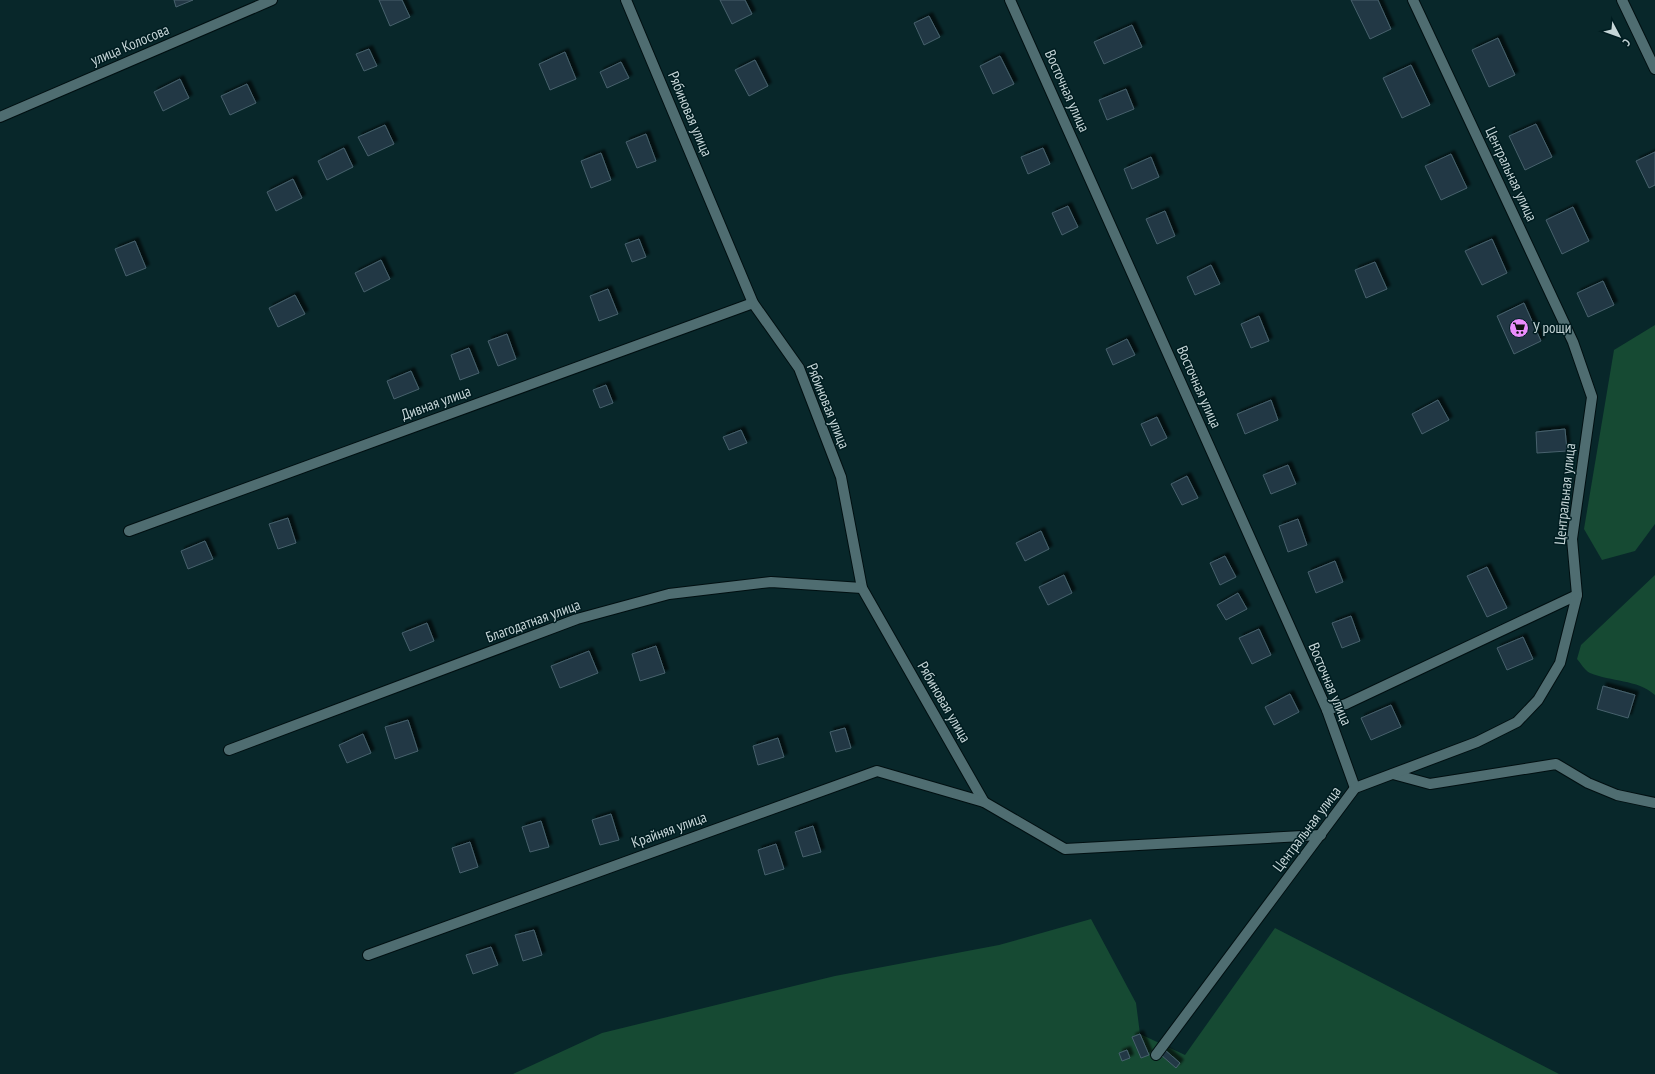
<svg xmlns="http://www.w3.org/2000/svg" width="1655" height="1074" viewBox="0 0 1655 1074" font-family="'PT Sans Narrow',sans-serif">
<defs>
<filter id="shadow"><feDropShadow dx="3.5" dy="-3.5" stdDeviation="1" flood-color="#0009"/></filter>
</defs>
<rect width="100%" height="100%" fill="#08272a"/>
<g fill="#164a33">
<path d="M1655 325V524L1635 551 1602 560 1584 529 1614 350Z"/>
<path d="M1655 575V695C1637 679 1611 682 1590 673 1584 670 1581 663 1577 659L1581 645Z"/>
<path d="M1091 919 1136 1003 1140 1034 1185 1055 1275 928 1559 1074H513L602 1033 835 976 999 945Z"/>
</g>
<g fill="#213944" stroke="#48616d" filter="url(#shadow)">
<path d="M174 0H193L176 7Z"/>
<path d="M379 0H402L410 17 390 26Z"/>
<path d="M720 0H745L752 14 732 24Z"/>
<path d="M1351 0H1378L1391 29 1370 39Z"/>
<path d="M929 16 940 37 924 45 914 23Z"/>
<path d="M1132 25 1142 47 1104 64 1094 42Z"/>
<path d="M1498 38 1515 75 1489 87 1472 50Z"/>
<path d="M369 49 377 66 364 71 356 54Z"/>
<path d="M565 52 576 79 550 90 539 64Z"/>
<path d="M1000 56 1014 84 993 94 980 66Z"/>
<path d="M755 60 768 86 749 96 735 70Z"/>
<path d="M621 62 629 78 607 88 600 72Z"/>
<path d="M1411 65 1430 105 1402 118 1383 78Z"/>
<path d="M180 79 189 98 163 111 154 92Z"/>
<path d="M247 84 256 103 230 115 221 96Z"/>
<path d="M1126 89 1134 109 1107 120 1099 100Z"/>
<path d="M1536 124 1552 157 1525 170 1509 136Z"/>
<path d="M385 125 394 144 368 156 358 137Z"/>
<path d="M646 134 656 161 637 168 626 142Z"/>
<path d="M344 148 353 167 327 180 318 161Z"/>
<path d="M1043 148 1050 164 1028 174 1021 157Z"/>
<path d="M1655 152V185L1649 188 1636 161Z"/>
<path d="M601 153 611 180 591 188 581 161Z"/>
<path d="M1451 154 1467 188 1441 200 1425 166Z"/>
<path d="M1151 157 1159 177 1132 189 1124 169Z"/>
<path d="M293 179 302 198 276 211 267 192Z"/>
<path d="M1068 206 1078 227 1062 235 1052 213Z"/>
<path d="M1573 207 1589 241 1562 254 1546 220Z"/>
<path d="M1165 211 1175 236 1157 244 1146 219Z"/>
<path d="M639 239 646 257 632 262 625 244Z"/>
<path d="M1492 239 1507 273 1482 285 1465 251Z"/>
<path d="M135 241 146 268 126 276 115 249Z"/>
<path d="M381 260 390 279 364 292 355 273Z"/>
<path d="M1375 262 1387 289 1366 298 1355 270Z"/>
<path d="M1211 265 1220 284 1195 295 1187 277Z"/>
<path d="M1603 281 1614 305 1588 317 1577 293Z"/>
<path d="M608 289 618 314 599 321 590 296Z"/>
<path d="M295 295 305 314 278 327 269 308Z"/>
<path d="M1524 303 1541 341 1514 354 1497 316Z"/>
<path d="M1259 316 1269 341 1251 348 1241 324Z"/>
<path d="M507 334 516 359 498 366 488 341Z"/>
<path d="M1127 339 1135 355 1113 365 1106 349Z"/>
<path d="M469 348 479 373 460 380 451 355Z"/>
<path d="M411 371 419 389 394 399 387 381Z"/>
<path d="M606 385 613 403 600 408 593 390Z"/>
<path d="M1271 400 1278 420 1245 434 1237 414Z"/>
<path d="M1438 400 1449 420 1422 434 1412 414Z"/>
<path d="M1157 417 1167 438 1151 446 1141 424Z"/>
<path d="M1565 429 1567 451 1537 453 1536 432Z"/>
<path d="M741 430 747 443 729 450 723 437Z"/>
<path d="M1288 465 1296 484 1271 494 1263 475Z"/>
<path d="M1187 476 1198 498 1182 505 1171 484Z"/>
<path d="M288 518 296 543 278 549 269 524Z"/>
<path d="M1298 519 1307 545 1288 552 1279 526Z"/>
<path d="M1041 531 1049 549 1025 561 1016 543Z"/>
<path d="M205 541 213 559 188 569 181 551Z"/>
<path d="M1225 556 1236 577 1220 585 1210 563Z"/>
<path d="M1335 561 1343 582 1316 593 1308 572Z"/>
<path d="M1487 567 1507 608 1487 617 1467 576Z"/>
<path d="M1064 575 1072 593 1048 605 1039 587Z"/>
<path d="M1238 593 1247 609 1226 620 1217 605Z"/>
<path d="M1351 616 1360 641 1342 648 1332 623Z"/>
<path d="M427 623 434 641 410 651 402 633Z"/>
<path d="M1259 629 1271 655 1252 664 1239 638Z"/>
<path d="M1523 637 1533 659 1507 670 1497 648Z"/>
<path d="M656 646 665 673 640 681 632 654Z"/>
<path d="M589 651 598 673 560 688 551 666Z"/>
<path d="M1603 686 1635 695 1628 718 1597 709Z"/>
<path d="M1290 694 1299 712 1274 725 1265 707Z"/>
<path d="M1391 705 1401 727 1371 740 1361 718Z"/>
<path d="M408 720 418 751 395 759 385 727Z"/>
<path d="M845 728 851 748 836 752 830 732Z"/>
<path d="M363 734 371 753 347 763 339 745Z"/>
<path d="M778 738 784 757 758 765 753 746Z"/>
<path d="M611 814 619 840 600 845 592 820Z"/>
<path d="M541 821 549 847 530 852 522 827Z"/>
<path d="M813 826 821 852 803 857 795 832Z"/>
<path d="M470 842 478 867 460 873 452 848Z"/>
<path d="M776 844 784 869 765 875 758 850Z"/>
<path d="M534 930 542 955 523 961 515 935Z"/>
<path d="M491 947 498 965 473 974 466 955Z"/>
<path d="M1140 1034 1149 1055 1141 1058 1132 1037Z"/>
<path d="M1127 1050 1130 1058 1122 1061 1119 1053Z"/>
<path d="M1165 1050 1180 1063 1176 1068 1161 1055Z"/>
</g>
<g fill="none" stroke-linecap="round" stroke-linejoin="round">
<defs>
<g id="street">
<path d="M626 0 753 303 799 368 841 477 862 588 984 802"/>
<path d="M1010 0 1327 710 1355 788"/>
<path d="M1622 0 1655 69"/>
<path d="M0 117 272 0"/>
<path d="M129 531 753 303"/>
<path d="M1327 710 1346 704 1577 595"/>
<path d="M229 750 577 619 669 594 771 582 862 588"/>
<path d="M1393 774 1430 784 1556 764 1588 783 1617 795 1655 803"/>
<path d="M368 955 877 771 984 802 1065 849 1321 835"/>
<path d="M1156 1055 1355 788 1477 742 1517 722 1538 700 1560 663 1577 595 1572 539 1592 397 1573 342 1413 0"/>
</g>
</defs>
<use href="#street" stroke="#000f11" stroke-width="12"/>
<use href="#street" stroke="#4f6d71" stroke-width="10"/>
</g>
<defs>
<symbol id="supermarket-disc" viewBox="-11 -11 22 22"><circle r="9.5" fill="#ea8dfc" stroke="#001d21"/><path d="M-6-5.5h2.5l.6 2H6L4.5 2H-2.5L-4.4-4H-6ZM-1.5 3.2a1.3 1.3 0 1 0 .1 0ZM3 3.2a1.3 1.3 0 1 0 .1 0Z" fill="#111"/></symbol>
</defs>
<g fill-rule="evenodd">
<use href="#supermarket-disc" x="1508" y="317" width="22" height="22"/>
</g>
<g text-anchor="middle" stroke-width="3" stroke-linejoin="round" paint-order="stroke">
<g font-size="15" fill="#c5d5d7" stroke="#001d21">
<text transform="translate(130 45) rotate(-23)" y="5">улица Колосова</text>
<text transform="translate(1067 91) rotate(66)" y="5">Восточная улица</text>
<text transform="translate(690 114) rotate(67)" y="5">Рябиновая улица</text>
<text transform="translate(1511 174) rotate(65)" y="5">Центральная улица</text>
<text transform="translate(1199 387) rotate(66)" y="5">Восточная улица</text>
<text transform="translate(436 403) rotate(-20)" y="5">Дивная улица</text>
<text transform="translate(828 406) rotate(68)" y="5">Рябиновая улица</text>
<text transform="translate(1565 494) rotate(-84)" y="5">Центральная улица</text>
<text transform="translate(533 621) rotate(-20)" y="5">Благодатная улица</text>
<text transform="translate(1330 684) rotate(67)" y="5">Восточная улица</text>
<text transform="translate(944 702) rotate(60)" y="5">Рябиновая улица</text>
<text transform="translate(1307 829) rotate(-53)" y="5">Центральная улица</text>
<text transform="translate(669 830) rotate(-20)" y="5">Крайняя улица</text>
</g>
<g font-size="15" fill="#c5d5d7" stroke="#001d21" text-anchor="start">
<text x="1533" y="333">У рощи</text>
</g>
</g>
<g transform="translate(1619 36) rotate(131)" stroke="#001d21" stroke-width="3" paint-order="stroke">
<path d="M0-3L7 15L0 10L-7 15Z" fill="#c5d5d7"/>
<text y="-6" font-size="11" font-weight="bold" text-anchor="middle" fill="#c5d5d7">С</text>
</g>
</svg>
